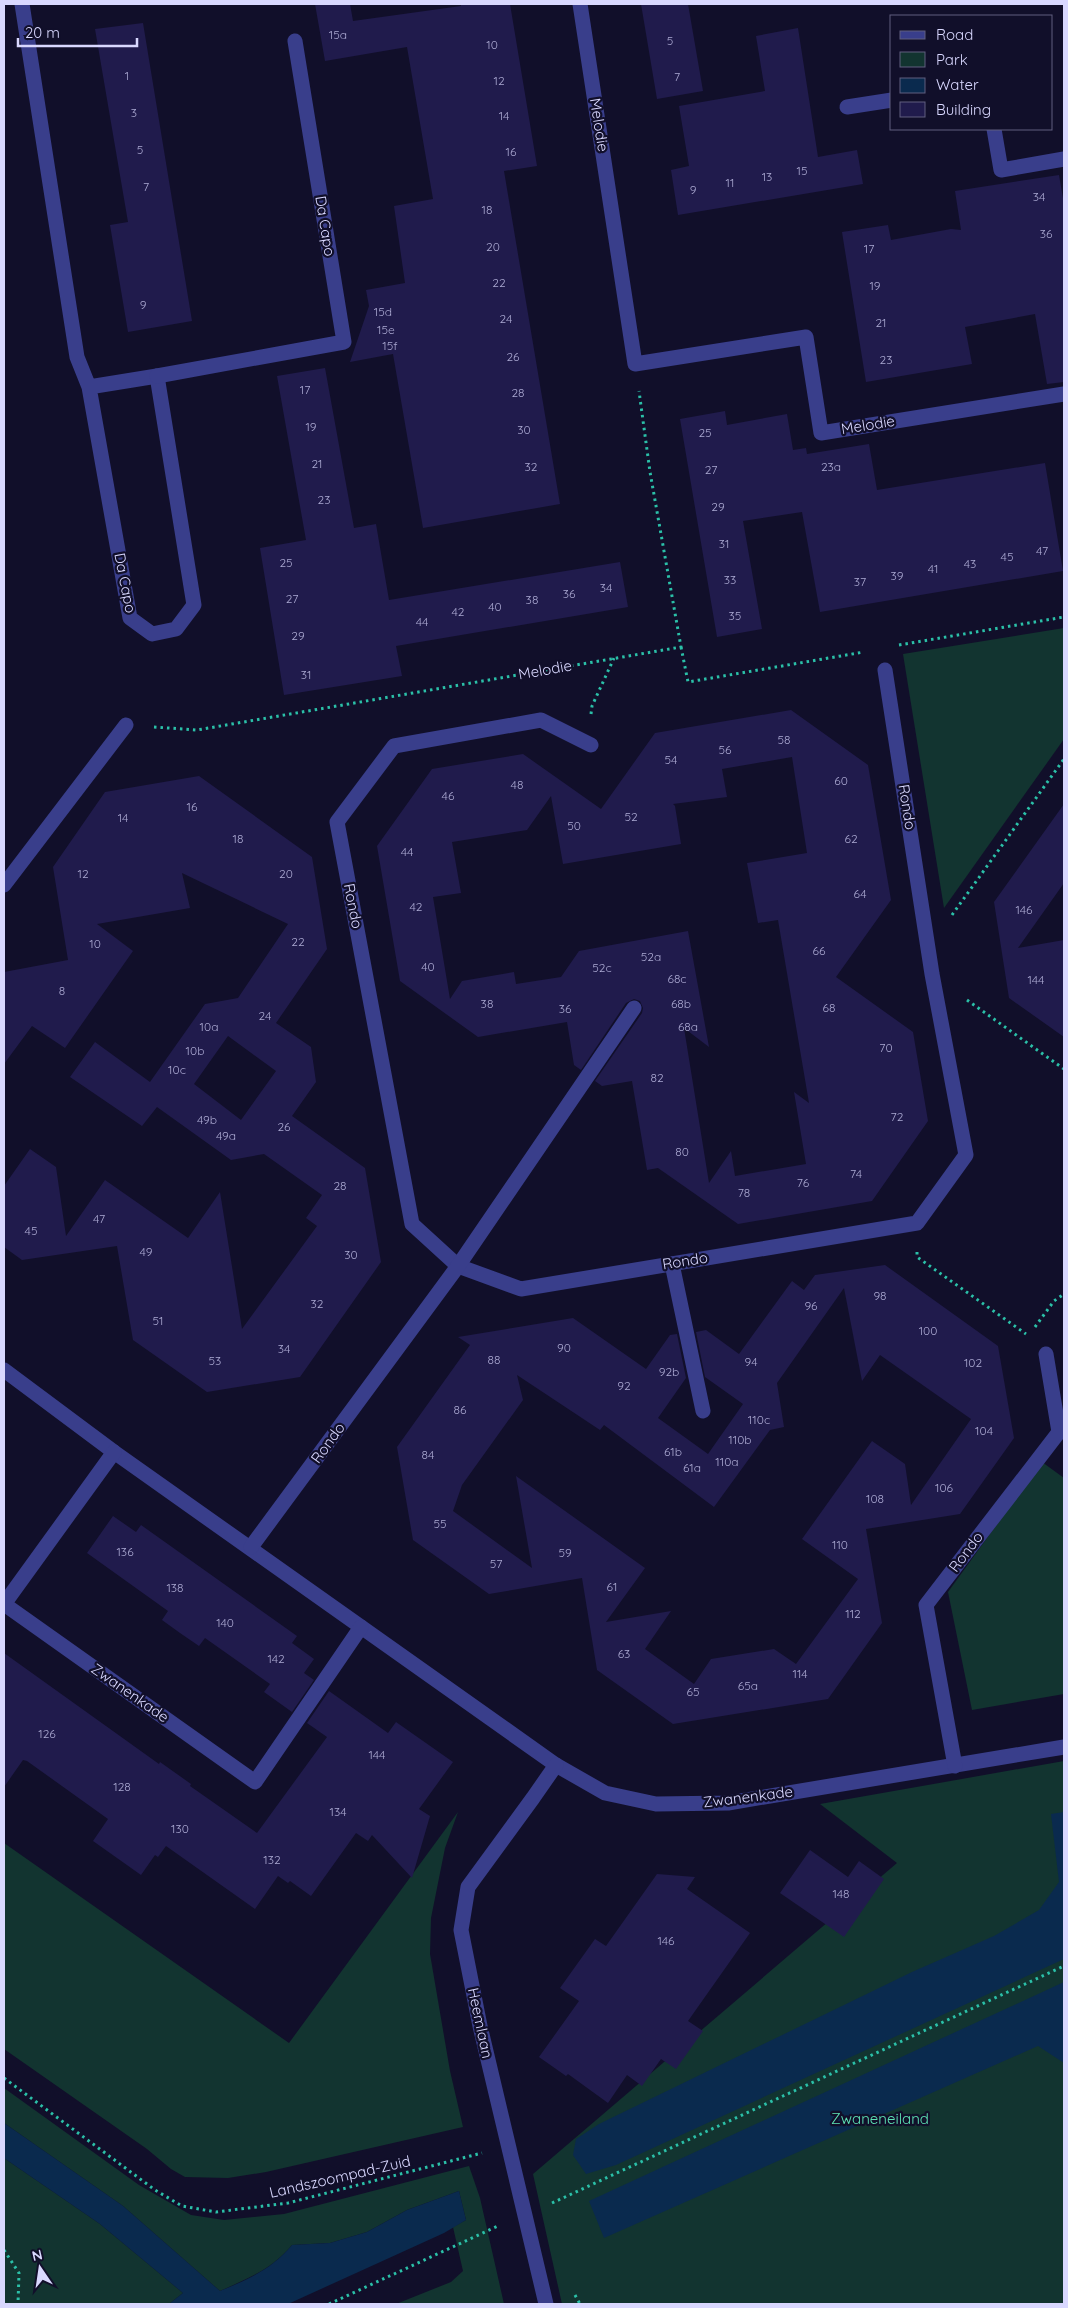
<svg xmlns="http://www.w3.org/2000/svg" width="1068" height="2308" viewBox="0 0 1068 2308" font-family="Quicksand,sans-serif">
<rect width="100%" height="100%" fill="#110f2a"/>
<g fill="#123430">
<path d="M1064 628V739L944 908 903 654Z"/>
<path d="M1042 1462 1064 1478V1694L972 1710 948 1592Z"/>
<path d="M1064 1761V2304H562L533 2174 897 1863 820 1804Z"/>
<path d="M458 1812 445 1848 431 1918 430 1954 450 2071 463 2127 266 2172 228 2178 185 2177 171 2169 147 2149 4 2049V1843L289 2043Z"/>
<path d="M4 2088 139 2185 191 2215 224 2220 284 2214 469 2166 480 2198 504 2304H396L451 2282 463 2271 453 2227 466 2220 459 2191 407 2210 367 2232 330 2243 292 2245C272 2269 249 2278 220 2291L123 2206 4 2123Z"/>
<path d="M4 2158 100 2224 183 2293 169 2304H4Z"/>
</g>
<g fill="#0a2a4e">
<path d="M1064 1812V1959L616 2165 586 2174 573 2155 576 2139 599 2124 912 1972 994 1936 1039 1910 1059 1882 1051 1814Z"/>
<path d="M1064 1982V2063L1038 2046 604 2238 589 2201Z"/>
<path d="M4 2123 123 2206 220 2291C249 2279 272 2269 292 2245L330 2243 367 2232 407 2210 459 2191 466 2220 444 2233 288 2304H169L183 2293 100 2224 4 2158Z"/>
</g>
<g fill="#201b4c" fill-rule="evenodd">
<path d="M315 4H350L353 21 461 6V4H510L537 166 504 171 560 504 423 528 393 354 350 362 369 306 366 290 405 283 394 206 433 199 407 47 325 61Z"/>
<path d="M641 4H688L703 91 657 99Z"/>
<path d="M143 23 192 321 128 332 110 225 128 222 95 29Z"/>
<path d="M798 28 818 157 857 150 863 184 678 215 671 170 689 166 679 106 765 91 756 36Z"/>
<path d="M1059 175 1064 204V382L1047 384 1035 314 965 327 972 364 866 382 842 232 888 225 891 240 951 229 961 230 955 191Z"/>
<path d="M325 368 354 528 376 524 389 600 620 562 628 607 396 646 402 676 284 695 260 548 306 540 277 376Z"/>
<path d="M725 411 727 425 787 414 793 450 806 448 807 454 869 444 877 490 1045 463 1063 571 820 612 802 512 743 521 762 629 717 637 680 419Z"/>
<path d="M791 710 868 765 891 900 836 977 913 1032 928 1121 872 1201 738 1224 658 1168 647 1170 632 1081 602 1086 595 1081 642 1013 643 1008 640 1001 634 999 626 1003 581 1070 574 1065 567 1022 478 1037 400 981 377 846 432 769 523 754 601 809 655 733ZM792 757 807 853 747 863 758 923 778 920 809 1103 794 1092 806 1164 735 1176 731 1151 709 1183 684 1028 709 1047 688 931 579 951 561 977 516 984 514 972 462 981 450 999 433 897 461 893 452 842 527 830 551 796 563 864 681 844 675 806 673 804 727 797 722 769Z"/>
<path d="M199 776 312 857 327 949 276 1023 311 1047 316 1082 292 1116 365 1168 381 1262 300 1377 207 1392 133 1340 117 1246 22 1260 4 1247V1186L30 1149 56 1167 66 1236 105 1180 188 1238 220 1192 242 1329 317 1226 306 1218 322 1195 264 1154 231 1160 157 1107 142 1126 70 1077 95 1042 150 1082 205 1004 238 998 288 924 182 873 190 908 97 924 133 951 65 1048 32 1026 4 1064V972L68 960 53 867 105 792ZM228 1036 276 1071 241 1120 194 1084Z"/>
<path d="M1064 804V883L1018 948 1064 940V1037L1009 998 994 902Z"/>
<path d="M885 1265 998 1346 1014 1438 960 1514 866 1529 882 1623 828 1699 673 1724 597 1670 582 1578 489 1594 413 1540 397 1447 470 1345 458 1337 573 1318 646 1369 670 1335 677 1334 686 1378 658 1418 708 1454 743 1404 705 1377 696 1332 706 1330 739 1354 792 1281 804 1290 815 1275ZM844 1288 862 1381 880 1355 971 1419 911 1505 905 1464 872 1441 802 1539 858 1579 796 1664 774 1649 711 1659 694 1684 645 1649 671 1611 606 1622 645 1568 516 1476 532 1568 453 1511 462 1485 523 1400 517 1375 600 1430 604 1425 714 1507 770 1430 784 1427 777 1383Z"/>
<path d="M113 1516 136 1532 141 1525 297 1636 292 1643 314 1659 304 1673 314 1680 292 1712 264 1692 270 1684 205 1638 199 1646 180 1633 162 1620 168 1611 87 1553Z"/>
<path d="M4 1653 159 1764 160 1762 191 1784 190 1786 257 1833 327 1737 307 1723 329 1691 388 1733 396 1722 453 1762 419 1809 430 1816 412 1878 372 1835 368 1841 356 1833 311 1896 290 1881 288 1883 278 1876 255 1909 166 1846 158 1857 155 1855 141 1875 93 1841 108 1819 27 1761 23 1760 4 1787Z"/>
<path d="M810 1850 848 1877 859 1861 884 1879 844 1937 780 1893Z"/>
<path d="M657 1874 695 1877 687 1889 750 1933 688 2021 703 2031 676 2069 661 2059 642 2086 627 2075 608 2103 568 2074 566 2076 539 2057 579 2001 560 1988 595 1939 606 1946Z"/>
</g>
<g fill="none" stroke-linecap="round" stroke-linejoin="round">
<g stroke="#2bc0a8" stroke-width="3" stroke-dasharray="2.5 4" stroke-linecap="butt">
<path d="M899 645 1064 617"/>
<path d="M681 647 688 682 864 652"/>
<path d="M591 714 592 706 614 658"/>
<path d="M154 727 197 730 681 647 650 472 639 391"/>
<path d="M952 915 1064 759"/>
<path d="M967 1000 1064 1069"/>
<path d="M917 1252V1257L1026 1334"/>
<path d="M1035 1327 1054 1301 1064 1294"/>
<path d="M4 2078 155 2190 182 2206 216 2212 288 2203 482 2153"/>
<path d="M552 2203 1064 1966"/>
<path d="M4 2250 19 2273 18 2304"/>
<path d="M575 2295 580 2304"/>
<path d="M329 2304 498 2226"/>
</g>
<g stroke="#393e8b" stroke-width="15">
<path d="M22 4 77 357 89 387 130 618 152 634 176 629 194 605 157 376 89 387"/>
<path d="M580 4 635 364 806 337 821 433 1064 394"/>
<path d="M847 107 892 100"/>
<path d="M994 129 1001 170 1064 159"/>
<path d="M157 376 344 342 295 41"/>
<path d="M591 745 541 720 394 746 337 822 412 1224 458 1266 521 1289 917 1223 966 1155 932 974 885 670"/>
<path d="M4 885 126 725"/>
<path d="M672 1264 703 1411"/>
<path d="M4 1370 114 1452 556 1765 605 1793 656 1804 728 1803 1064 1747"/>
<path d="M114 1452 4 1604 255 1782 361 1627"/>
<path d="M251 1547 458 1266 634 1008"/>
<path d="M955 1766 926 1605 1059 1432 1046 1354"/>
<path d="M546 2304 480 2026 461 1930 468 1887 533 1798 556 1765"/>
</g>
</g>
<g text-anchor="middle" stroke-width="4.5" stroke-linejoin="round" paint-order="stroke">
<g font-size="12" fill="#aba9d2">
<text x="338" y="39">15a</text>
<text x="670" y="45">5</text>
<text x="492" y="49">10</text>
<text x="127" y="80">1</text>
<text x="677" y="81">7</text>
<text x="499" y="85">12</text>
<text x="134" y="117">3</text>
<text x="504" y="120">14</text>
<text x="140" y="154">5</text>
<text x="511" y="156">16</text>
<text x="802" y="175">15</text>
<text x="767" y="181">13</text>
<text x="730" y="187">11</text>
<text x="146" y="191">7</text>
<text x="693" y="194">9</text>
<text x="1039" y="201">34</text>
<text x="487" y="214">18</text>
<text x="1046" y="238">36</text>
<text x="493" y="251">20</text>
<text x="869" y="253">17</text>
<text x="499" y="287">22</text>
<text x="875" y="290">19</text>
<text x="143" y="309">9</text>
<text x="383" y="316">15d</text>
<text x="506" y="323">24</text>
<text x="881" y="327">21</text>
<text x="386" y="334">15e</text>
<text x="390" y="350">15f</text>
<text x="513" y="361">26</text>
<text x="886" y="364">23</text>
<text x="305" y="394">17</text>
<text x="518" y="397">28</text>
<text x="311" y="431">19</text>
<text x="524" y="434">30</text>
<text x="705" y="437">25</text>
<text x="317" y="468">21</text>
<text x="531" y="471">32</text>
<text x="831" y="471">23a</text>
<text x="711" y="474">27</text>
<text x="324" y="504">23</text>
<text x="718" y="511">29</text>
<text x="724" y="548">31</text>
<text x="1042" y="555">47</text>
<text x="1007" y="561">45</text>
<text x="286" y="567">25</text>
<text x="970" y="568">43</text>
<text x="933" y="573">41</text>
<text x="897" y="580">39</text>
<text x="730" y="584">33</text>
<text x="860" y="586">37</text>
<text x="606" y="592">34</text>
<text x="569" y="598">36</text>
<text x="292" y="603">27</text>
<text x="532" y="604">38</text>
<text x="495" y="611">40</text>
<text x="458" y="616">42</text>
<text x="735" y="620">35</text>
<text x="422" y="626">44</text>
<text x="298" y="640">29</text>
<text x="306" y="679">31</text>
<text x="784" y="744">58</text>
<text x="725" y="754">56</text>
<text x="671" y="764">54</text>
<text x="841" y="785">60</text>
<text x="517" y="789">48</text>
<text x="448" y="800">46</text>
<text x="192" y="811">16</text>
<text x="631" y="821">52</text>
<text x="123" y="822">14</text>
<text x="574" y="830">50</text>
<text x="238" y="843">18</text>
<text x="851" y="843">62</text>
<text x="407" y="856">44</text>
<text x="83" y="878">12</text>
<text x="286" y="878">20</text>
<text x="860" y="898">64</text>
<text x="416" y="911">42</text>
<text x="1024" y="914">146</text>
<text x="298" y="946">22</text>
<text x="95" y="948">10</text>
<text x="819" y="955">66</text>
<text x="651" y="961">52a</text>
<text x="428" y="971">40</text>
<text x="602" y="972">52c</text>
<text x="677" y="983">68c</text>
<text x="1036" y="984">144</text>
<text x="62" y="995">8</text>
<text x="487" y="1008">38</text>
<text x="681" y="1008">68b</text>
<text x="829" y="1012">68</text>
<text x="565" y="1013">36</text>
<text x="265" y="1020">24</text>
<text x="209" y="1031">10a</text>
<text x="688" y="1031">68a</text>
<text x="886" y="1052">70</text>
<text x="195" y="1055">10b</text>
<text x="177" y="1074">10c</text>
<text x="657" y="1082">82</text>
<text x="897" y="1121">72</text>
<text x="207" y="1124">49b</text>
<text x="284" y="1131">26</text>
<text x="226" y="1140">49a</text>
<text x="682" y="1156">80</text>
<text x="856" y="1178">74</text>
<text x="803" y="1187">76</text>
<text x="340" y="1190">28</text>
<text x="744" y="1197">78</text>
<text x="99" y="1223">47</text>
<text x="31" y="1235">45</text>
<text x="146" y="1256">49</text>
<text x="351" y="1259">30</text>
<text x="880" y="1300">98</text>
<text x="317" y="1308">32</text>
<text x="811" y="1310">96</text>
<text x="158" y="1325">51</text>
<text x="928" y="1335">100</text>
<text x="564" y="1352">90</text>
<text x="284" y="1353">34</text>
<text x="494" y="1364">88</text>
<text x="215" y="1365">53</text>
<text x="751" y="1366">94</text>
<text x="973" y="1367">102</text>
<text x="669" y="1376">92b</text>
<text x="624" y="1390">92</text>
<text x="460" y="1414">86</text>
<text x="759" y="1424">110c</text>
<text x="984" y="1435">104</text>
<text x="740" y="1444">110b</text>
<text x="673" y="1456">61b</text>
<text x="428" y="1459">84</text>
<text x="727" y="1466">110a</text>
<text x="692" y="1472">61a</text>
<text x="944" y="1492">106</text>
<text x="875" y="1503">108</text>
<text x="440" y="1528">55</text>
<text x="840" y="1549">110</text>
<text x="125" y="1556">136</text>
<text x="565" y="1557">59</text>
<text x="496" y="1568">57</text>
<text x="612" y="1591">61</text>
<text x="175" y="1592">138</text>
<text x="853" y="1618">112</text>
<text x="225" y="1627">140</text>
<text x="624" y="1658">63</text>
<text x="276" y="1663">142</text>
<text x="800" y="1678">114</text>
<text x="748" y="1690">65a</text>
<text x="693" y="1696">65</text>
<text x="47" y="1738">126</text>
<text x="377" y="1759">144</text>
<text x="122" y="1791">128</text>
<text x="338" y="1816">134</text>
<text x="180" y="1833">130</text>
<text x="272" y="1864">132</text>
<text x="841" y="1898">148</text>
<text x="666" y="1945">146</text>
</g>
<g font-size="15" fill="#d9d8ff" stroke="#110f2a">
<text transform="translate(599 125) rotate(81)" y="5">Melodie</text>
<text transform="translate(325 226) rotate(81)" y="5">Da Capo</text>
<text transform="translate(868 425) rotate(-9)" y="5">Melodie</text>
<text transform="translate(125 583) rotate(79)" y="5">Da Capo</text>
<text transform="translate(545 670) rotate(-10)" y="5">Melodie</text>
<text transform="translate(907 807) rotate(81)" y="5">Rondo</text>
<text transform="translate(353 906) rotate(79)" y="5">Rondo</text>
<text transform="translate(685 1261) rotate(-9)" y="5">Rondo</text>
<text transform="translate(328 1443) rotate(-54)" y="5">Rondo</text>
<text transform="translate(966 1552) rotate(-53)" y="5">Rondo</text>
<text transform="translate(130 1693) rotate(35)" y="5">Zwanenkade</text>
<text transform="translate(748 1797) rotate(-7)" y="5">Zwanenkade</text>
<text transform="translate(480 2023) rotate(78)" y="5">Heemlaan</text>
<text transform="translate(340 2177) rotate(-13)" y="5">Landszoompad-Zuid</text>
</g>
<g font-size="15" fill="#5ee5b6" stroke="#110f2a">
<text x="880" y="2124">Zwaneneiland</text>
</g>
</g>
<rect width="1068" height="2308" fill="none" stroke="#d9d8ff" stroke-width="10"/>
<rect x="890" y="15" width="162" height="115" fill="#110f2a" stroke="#615f7f"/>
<rect x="900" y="31" width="25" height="8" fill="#393e8b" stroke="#615f7f"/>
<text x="936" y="40" font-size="15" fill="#d9d8ff">Road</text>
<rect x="900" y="52" width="25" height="15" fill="#123430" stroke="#615f7f"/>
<text x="936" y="65" font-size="15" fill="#d9d8ff">Park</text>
<rect x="900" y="78" width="25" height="15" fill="#0a2a4e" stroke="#615f7f"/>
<text x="936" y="90" font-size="15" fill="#d9d8ff">Water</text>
<rect x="900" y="102" width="25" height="15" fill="#201b4c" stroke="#615f7f"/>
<text x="936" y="115" font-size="15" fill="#d9d8ff">Building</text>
<g transform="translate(40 2268) rotate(347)" stroke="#110f2a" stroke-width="4" paint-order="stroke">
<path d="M0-4L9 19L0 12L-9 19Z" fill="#d9d8ff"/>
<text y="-8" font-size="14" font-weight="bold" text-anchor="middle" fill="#d9d8ff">N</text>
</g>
<path d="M18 38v8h119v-8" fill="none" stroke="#d9d8ff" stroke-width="2.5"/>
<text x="25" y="38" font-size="15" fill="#d9d8ff" stroke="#110f2a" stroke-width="4" paint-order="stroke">20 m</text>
</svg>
